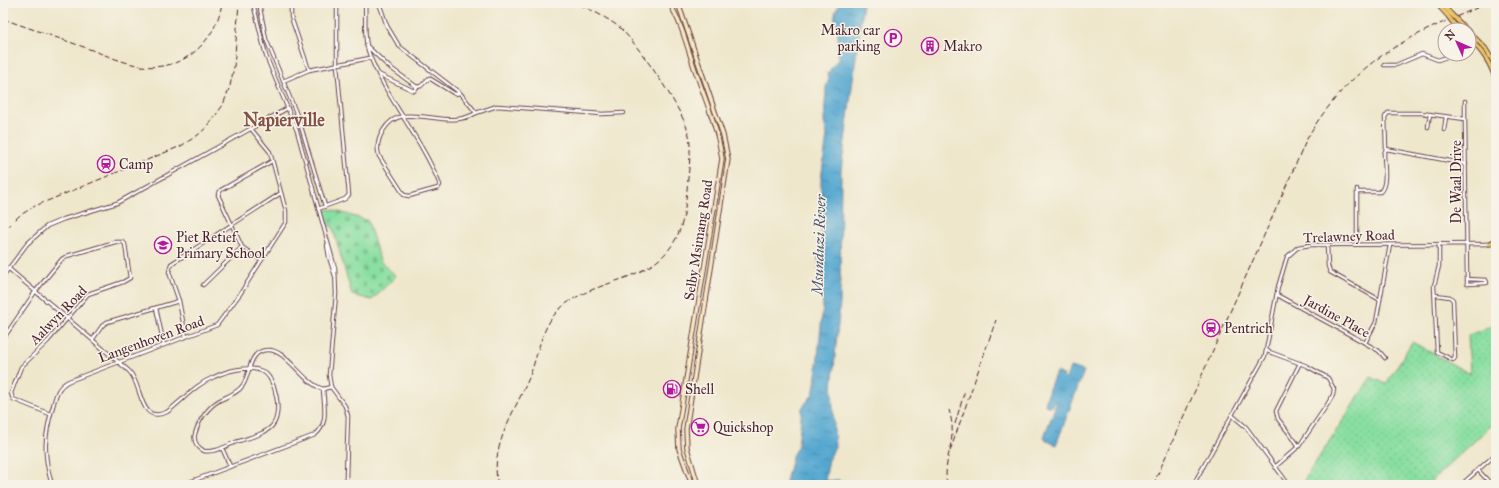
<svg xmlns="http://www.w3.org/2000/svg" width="1499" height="488" viewBox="0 0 1499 488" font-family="'IM FELL Great Primer',serif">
<defs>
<pattern id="grass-dots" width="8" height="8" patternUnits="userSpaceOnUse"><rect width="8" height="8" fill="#89dfa1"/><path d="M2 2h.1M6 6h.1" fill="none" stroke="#78bf8b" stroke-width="1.8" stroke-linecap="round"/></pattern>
<pattern id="cemetery-stones" width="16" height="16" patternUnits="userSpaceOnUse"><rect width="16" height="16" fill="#89dfa1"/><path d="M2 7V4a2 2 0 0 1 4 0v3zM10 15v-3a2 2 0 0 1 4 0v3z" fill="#78bf8b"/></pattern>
<pattern id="water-ripples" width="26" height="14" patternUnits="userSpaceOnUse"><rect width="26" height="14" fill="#55a7d0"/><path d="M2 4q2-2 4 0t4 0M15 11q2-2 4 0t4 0" fill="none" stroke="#4887a9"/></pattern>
</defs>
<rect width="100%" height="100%" fill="#f7f3e8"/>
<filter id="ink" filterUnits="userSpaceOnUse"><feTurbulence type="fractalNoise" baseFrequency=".025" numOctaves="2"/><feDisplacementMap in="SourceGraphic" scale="8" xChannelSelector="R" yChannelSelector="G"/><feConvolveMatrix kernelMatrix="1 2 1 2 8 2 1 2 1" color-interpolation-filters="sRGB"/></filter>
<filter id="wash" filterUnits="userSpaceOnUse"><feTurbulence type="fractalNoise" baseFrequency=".012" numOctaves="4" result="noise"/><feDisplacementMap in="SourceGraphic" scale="16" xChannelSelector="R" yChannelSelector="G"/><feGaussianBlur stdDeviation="0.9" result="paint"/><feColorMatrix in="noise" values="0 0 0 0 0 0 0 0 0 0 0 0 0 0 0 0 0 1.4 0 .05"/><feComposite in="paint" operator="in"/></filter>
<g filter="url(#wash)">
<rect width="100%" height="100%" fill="#efe7cc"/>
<path fill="url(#grass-dots)" stroke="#6a7f66" d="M1496 325V421L1427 485H1301L1371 377 1386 384 1412 342 1470 374 1468 335Z"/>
<path fill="url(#cemetery-stones)" stroke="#6a7f66" d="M330 209 368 221 380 261 396 276 372 300 352 295 332 225 329 227 324 212Z"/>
<g fill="url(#water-ripples)" stroke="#50637e">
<path d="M840 3H863L841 171 840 303 832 389 835 447 829 459 825 481 839 480 840 485H785L793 454 798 446 802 408 813 394 815 385 823 306 818 257 821 252V180L827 135 824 122 826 87 829 79 828 73 838 59V24L835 22C834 12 836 11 840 3Z"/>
<path d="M1070 367 1084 371 1056 445 1047 441 1044 437 1057 402 1055 401 1051 407 1045 405 1049 389 1056 372 1064 375 1063 378 1066 379Z"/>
</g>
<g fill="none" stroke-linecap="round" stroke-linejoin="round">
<path stroke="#55a7d0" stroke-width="5" d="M835 482 845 485"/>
</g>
</g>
<g filter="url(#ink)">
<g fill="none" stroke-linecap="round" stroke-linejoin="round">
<defs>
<g id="minor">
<path d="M253 3 266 56 297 131 335 268 336 294 329 375 331 387 345 406 348 416 346 478 344 485"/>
<path d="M259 3 266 39 299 120 325 206"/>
<path d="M291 3V17L309 70"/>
<path d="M365 3C366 17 364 32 367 46 370 61 378 73 385 87 403 119 427 151 440 185L438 188 409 196 404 195 379 156C374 140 386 119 403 116 427 113 453 127 476 113L474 110 460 93 455 94 429 78 421 86 417 87 388 66 366 45"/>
<path d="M379 3 387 26 399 46 460 93"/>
<path d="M1469 47 1475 43"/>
<path d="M1384 65H1396L1422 54 1438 60 1455 54"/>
<path d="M378 74 414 91 417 87"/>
<path d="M283 81 309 70 370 58"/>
<path d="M1465 101V119L1467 279V284L1487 283 1486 280 1467 279"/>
<path d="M476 113 497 106 602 114 624 113"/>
<path d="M1428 127 1430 114"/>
<path d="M1444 130 1446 117"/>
<path d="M1386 149 1385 117 1388 113H1421L1465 119"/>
<path d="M1386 149 1466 164"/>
<path d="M1357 189V244"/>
<path d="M1357 192H1380C1388 185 1384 164 1384 154L1386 149"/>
<path d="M318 209 345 199 349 195 337 65V3"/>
<path d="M327 245 329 257 335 276"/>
<path d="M1327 245 1328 266 1330 272 1380 300"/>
<path d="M261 260 242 247 218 195 221 190 272 161"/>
<path d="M8 268 129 371C143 385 138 425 167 412 183 400 196 384 214 377 226 371 248 365 262 371 276 377 283 414 272 426 264 435 247 438 236 442 226 446 215 453 204 451 197 447 193 442 195 434 199 420 208 407 220 400 228 396 238 393 243 385 251 373 248 351 267 350 286 348 302 383 323 389L331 387"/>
<path d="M3 276 27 244 47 226 64 219 117 203 288 108"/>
<path d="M203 285 242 247"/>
<path d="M1277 295 1365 343 1379 351 1385 358"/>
<path d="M1436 295 1450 297 1453 300 1455 358 1453 360 1437 352 1434 286 1439 266V244"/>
<path d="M156 308 164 345"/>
<path d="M186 337 179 301 169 272 171 264 281 193"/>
<path d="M3 339 35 292 62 259 67 256 115 242H123L125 244 130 278 123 282 88 294 48 341 21 367 11 393 13 399 50 414"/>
<path d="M93 339 102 326 107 322 179 301"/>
<path d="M1365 343 1376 322 1390 245"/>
<path d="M1267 351 1307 366 1328 378 1334 389 1333 395 1327 405 1299 446 1275 467"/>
<path d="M1233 416 1246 427 1289 485"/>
<path d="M1299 446 1278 419 1276 411 1300 363"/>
<path d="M222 448 230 466"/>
<path d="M1478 470 1492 485"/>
<path d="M184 484 315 435C329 424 324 405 323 389"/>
<path d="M52 485C43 455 44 436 53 406 56 395 58 386 69 381L217 325 240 294 286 222V211L270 152 252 130"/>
<path d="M1193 485 1265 356 1278 287 1287 257 1298 247 1310 245 1496 244"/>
<path d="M1461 485 1496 454"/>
</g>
<g id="secondary">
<path d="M669 3C681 21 687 46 694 67 704 96 718 128 722 159L678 429 679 449 692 485"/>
<path d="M678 3 723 135 728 159 686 429 687 448 698 485"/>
</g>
<g id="primary">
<path d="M1436 3 1448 16"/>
<path d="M1441 3 1451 14"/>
<path d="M1457 20 1467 30"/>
<path d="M1454 24 1461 30"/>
<path d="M1469 32 1485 48 1496 66"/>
<path d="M1469 38C1482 51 1491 63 1496 81"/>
<path d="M1489 244 1496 240"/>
</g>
</defs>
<use href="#minor" stroke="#633d43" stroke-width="4.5"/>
<use href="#secondary" stroke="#633d43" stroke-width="5.5"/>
<use href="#primary" stroke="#633d43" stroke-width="5.5"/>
<use href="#minor" stroke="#fff" stroke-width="2.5"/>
<use href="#secondary" stroke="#f7e8c3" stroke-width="3.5"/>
<use href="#primary" stroke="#ebc669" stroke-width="3.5"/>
<g stroke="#4a1f2b" stroke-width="1" stroke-dasharray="6 3" stroke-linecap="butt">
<path d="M3 19C29 28 55 37 81 46 101 53 122 63 142 66 183 72 216 42 222 3"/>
<path d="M3 232 19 216 35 206 181 146 198 135 208 126 223 105 230 86 234 67 239 3"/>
<path d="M955 424 965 390"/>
<path d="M950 451 996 320"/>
<path d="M498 485C489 447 515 411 529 378 540 350 541 321 567 303 599 280 645 281 670 248 683 231 685 211 687 190 688 173 692 153 689 135 685 112 637 43 619 27 606 17 591 10 576 3"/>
<path d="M947 485C942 456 959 442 949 410"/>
<path d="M1153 485 1307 139C1315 123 1326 110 1337 96 1383 44 1427 30 1488 3"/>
</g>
<defs>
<g id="primary-bridge">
<path d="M1451 14 1457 20"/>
<path d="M1448 16 1454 24"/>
</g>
</defs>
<use href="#primary-bridge" stroke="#633d43" stroke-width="5.5" stroke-linecap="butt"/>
<use href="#primary-bridge" stroke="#ebc669" stroke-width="3.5"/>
</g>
</g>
<defs>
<symbol id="parking-ring" viewBox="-11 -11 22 22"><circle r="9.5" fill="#f7f3e8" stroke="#b5179e" stroke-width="1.5"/><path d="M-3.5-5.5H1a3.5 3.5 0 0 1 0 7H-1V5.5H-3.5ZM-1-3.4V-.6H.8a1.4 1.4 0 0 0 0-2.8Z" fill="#b5179e"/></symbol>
<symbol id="building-ring" viewBox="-11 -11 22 22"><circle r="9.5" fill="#f7f3e8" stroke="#b5179e" stroke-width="1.5"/><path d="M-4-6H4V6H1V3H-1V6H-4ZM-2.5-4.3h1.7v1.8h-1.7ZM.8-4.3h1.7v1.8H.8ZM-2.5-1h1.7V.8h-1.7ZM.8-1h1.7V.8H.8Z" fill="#b5179e"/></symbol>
<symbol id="station-ring" viewBox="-11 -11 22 22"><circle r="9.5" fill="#f7f3e8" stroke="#b5179e" stroke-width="1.5"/><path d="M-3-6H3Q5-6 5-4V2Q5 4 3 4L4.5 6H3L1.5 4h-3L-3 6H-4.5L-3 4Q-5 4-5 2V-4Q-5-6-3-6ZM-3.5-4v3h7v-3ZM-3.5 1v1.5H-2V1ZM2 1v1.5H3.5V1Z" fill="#b5179e"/></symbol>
<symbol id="school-ring" viewBox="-11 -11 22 22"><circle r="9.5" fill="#f7f3e8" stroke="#b5179e" stroke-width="1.5"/><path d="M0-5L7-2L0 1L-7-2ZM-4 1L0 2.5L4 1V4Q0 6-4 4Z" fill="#b5179e"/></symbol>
<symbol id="fuel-ring" viewBox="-11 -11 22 22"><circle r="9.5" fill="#f7f3e8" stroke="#b5179e" stroke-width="1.5"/><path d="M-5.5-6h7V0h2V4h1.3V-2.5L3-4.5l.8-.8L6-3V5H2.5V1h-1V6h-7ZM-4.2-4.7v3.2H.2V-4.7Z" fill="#b5179e"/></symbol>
<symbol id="supermarket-ring" viewBox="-11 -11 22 22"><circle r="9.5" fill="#f7f3e8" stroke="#b5179e" stroke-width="1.5"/><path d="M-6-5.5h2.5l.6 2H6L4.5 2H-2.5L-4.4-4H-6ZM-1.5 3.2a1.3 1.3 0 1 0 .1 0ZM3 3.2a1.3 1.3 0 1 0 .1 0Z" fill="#b5179e"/></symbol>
</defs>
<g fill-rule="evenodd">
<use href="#parking-ring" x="883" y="28" width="20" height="20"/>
<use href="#building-ring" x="920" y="36" width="20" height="20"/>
<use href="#station-ring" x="96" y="154" width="20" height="20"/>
<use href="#school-ring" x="153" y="235" width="20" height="20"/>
<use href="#station-ring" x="1201" y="318" width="20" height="20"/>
<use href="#fuel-ring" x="662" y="379" width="20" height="20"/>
<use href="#supermarket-ring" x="690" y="417" width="20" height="20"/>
</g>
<g text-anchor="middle" stroke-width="3" stroke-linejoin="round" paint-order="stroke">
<g font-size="14" fill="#4a1f2b" stroke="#f7f3e8" text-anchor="start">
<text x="880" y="35" text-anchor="end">Makro car<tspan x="880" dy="16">parking</tspan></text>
<text x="943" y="51">Makro</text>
<text x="119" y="169">Camp</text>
<text x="176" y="242">Piet Retief<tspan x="176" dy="16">Primary School</tspan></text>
<text x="1224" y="333">Pentrich</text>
<text x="685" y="394">Shell</text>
<text x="713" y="432">Quickshop</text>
</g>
<g font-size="14" fill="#4a1f2b" stroke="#f7f3e8">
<text transform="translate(1456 182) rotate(-90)" y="5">De Waal Drive</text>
<text transform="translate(1349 236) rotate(-2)" y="5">Trelawney Road</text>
<text transform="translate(698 240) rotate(-81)" y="5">Selby Msimang Road</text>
<text transform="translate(58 315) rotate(-46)" y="5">Aalwyn Road</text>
<text transform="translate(1337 316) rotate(29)" y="5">Jardine Place</text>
<text transform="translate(151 339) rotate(-20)" y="5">Langenhoven Road</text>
</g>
<g font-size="15" font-style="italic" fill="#4e556d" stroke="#f7f3e8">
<text transform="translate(819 245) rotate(-88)" y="5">Msunduzi River</text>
</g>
<g font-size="18" font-weight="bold" fill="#855045" stroke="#f7f3e8">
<text x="284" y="126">Napierville</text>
</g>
</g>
<rect width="1499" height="488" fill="none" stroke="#f7f3e8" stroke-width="16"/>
<g transform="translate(1457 42) rotate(315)"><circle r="19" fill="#f7f3e8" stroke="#b29e9c"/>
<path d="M0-3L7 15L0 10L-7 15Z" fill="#b5179e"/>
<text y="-6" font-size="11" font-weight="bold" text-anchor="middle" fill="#4a1f2b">N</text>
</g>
</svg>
